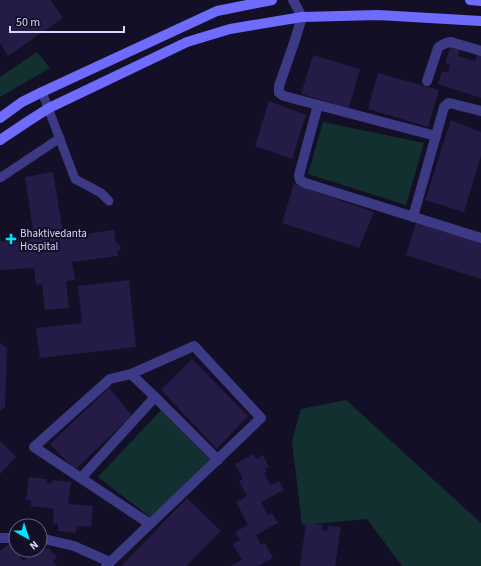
<svg xmlns="http://www.w3.org/2000/svg" width="481" height="566" viewBox="0 0 481 566" font-family="'Source Sans 3',sans-serif">
<rect width="100%" height="100%" fill="#130f26"/>
<g fill="#12302f">
<path d="M37 52 50 68 0 97V77Z"/>
<path d="M323 122 424 143 406 205 308 174Z"/>
<path d="M346 400 481 523V566H402L367 519 302 525 292 441 301 409Z"/>
<path d="M161 410 210 460 150 517 98 477Z"/>
</g>
<g fill="#241b47">
<path d="M0 0H51L63 18 8 56 0 43Z"/>
<path d="M451 45 460 49 458 56 475 61 478 54 481 55V98L438 84 442 71 448 73 450 65 445 63Z"/>
<path d="M313 55 360 69 349 108 301 94Z"/>
<path d="M378 73 439 90 428 127 368 109Z"/>
<path d="M269 101 306 115 292 159 255 146Z"/>
<path d="M451 120 481 132V156L464 212 425 200Z"/>
<path d="M53 172 63 233 69 236 114 230 116 243 119 244 121 248 119 251 117 252 118 256 72 262 75 280 66 281 69 308 45 310 42 284 36 285 34 268 0 270V241L30 239V237H34L25 177Z"/>
<path d="M294 184 374 212 359 248 282 223Z"/>
<path d="M416 223 481 243V279L406 255Z"/>
<path d="M129 280 136 347 40 358 36 328 82 323 78 286Z"/>
<path d="M0 343 7 349 5 407 0 411Z"/>
<path d="M192 359 248 416 217 449 161 390Z"/>
<path d="M109 388 132 415 75 470 50 444Z"/>
<path d="M0 441 16 457 0 474Z"/>
<path d="M254 454 256 459 263 455 269 467 265 468 267 472 264 473 270 485 279 481 284 490 261 502 268 515 272 513 278 523 256 535 261 545 265 543 273 558 258 566H231L242 560 233 544 240 540 235 532 248 525 236 502 247 496 239 481 243 479 235 464Z"/>
<path d="M29 477 47 479V483H52V480L71 482 68 504 93 506 91 527 77 526 76 533 58 531V524L53 523 54 509 31 506V501L26 500Z"/>
<path d="M187 498 221 531 186 566H121Z"/>
<path d="M306 523 323 525 322 530 327 531 328 526 341 527 335 566H300Z"/>
<path d="M10 543 12 547 15 544 16 550H20L23 554 20 557 23 561 36 550H40V547L41 546 44 550 48 547 57 558 53 561 57 566H0V551Z"/>
</g>
<g fill="none" stroke-linecap="round" stroke-linejoin="round">
<g stroke="#3d3a85" stroke-width="9">
<path d="M42 92 75 179 101 193 109 201"/>
<path d="M0 178 60 138"/>
</g>
<g stroke="#3d3a85" stroke-width="10">
<path d="M302 17 295 40 279 86V93L284 96 318 105 299 175 300 180 305 183 481 238"/>
<path d="M427 81 438 48C442 44 445 43 451 42L481 51"/>
<path d="M318 105 436 136"/>
<path d="M413 217 444 107 449 103 481 111"/>
<path d="M131 374 155 397"/>
<path d="M81 478 155 397 218 460"/>
<path d="M0 538H16"/>
<path d="M40 538 74 546 110 562"/>
<path d="M106 566 261 418 194 346 131 374 110 379 34 447 150 524"/>
</g>
<path stroke="#3d3a85" stroke-width="10" d="M293 0 302 17"/>
<g stroke="#6f6bff" stroke-width="10">
<path d="M470 0 481 1"/>
<path d="M0 118 22 102 42 92 217 11 272 0"/>
<path d="M0 140 30 120 49 108 187 42 230 29 302 17 378 15 481 21"/>
</g>
</g>
<path fill="#00e5ff" stroke="#130f26" stroke-width="1.5" d="M9 233h4v4h4v4h-4v4h-4v-4h-4v-4h4z"/>
<g text-anchor="middle" stroke-width="4" stroke-linejoin="round" paint-order="stroke">
<g font-size="11" fill="#d9d4ff" stroke="#130f26" text-anchor="start">
<text x="20" y="237">Bhaktivedanta<tspan x="20" dy="13">Hospital</tspan></text>
</g>
</g>
<g transform="translate(28 538) rotate(141)"><circle r="19" fill="#130f26" stroke="#625e7d"/>
<path d="M0-3L7 15L0 10L-7 15Z" fill="#00e5ff"/>
<text y="-6" font-size="11" font-weight="bold" text-anchor="middle" fill="#d9d4ff">N</text>
</g>
<path d="M10 26v6h114v-6" fill="none" stroke="#d9d4ff" stroke-width="2"/>
<text x="16" y="26" font-size="12" fill="#d9d4ff" stroke="#130f26" stroke-width="3" paint-order="stroke">50 m</text>
</svg>
